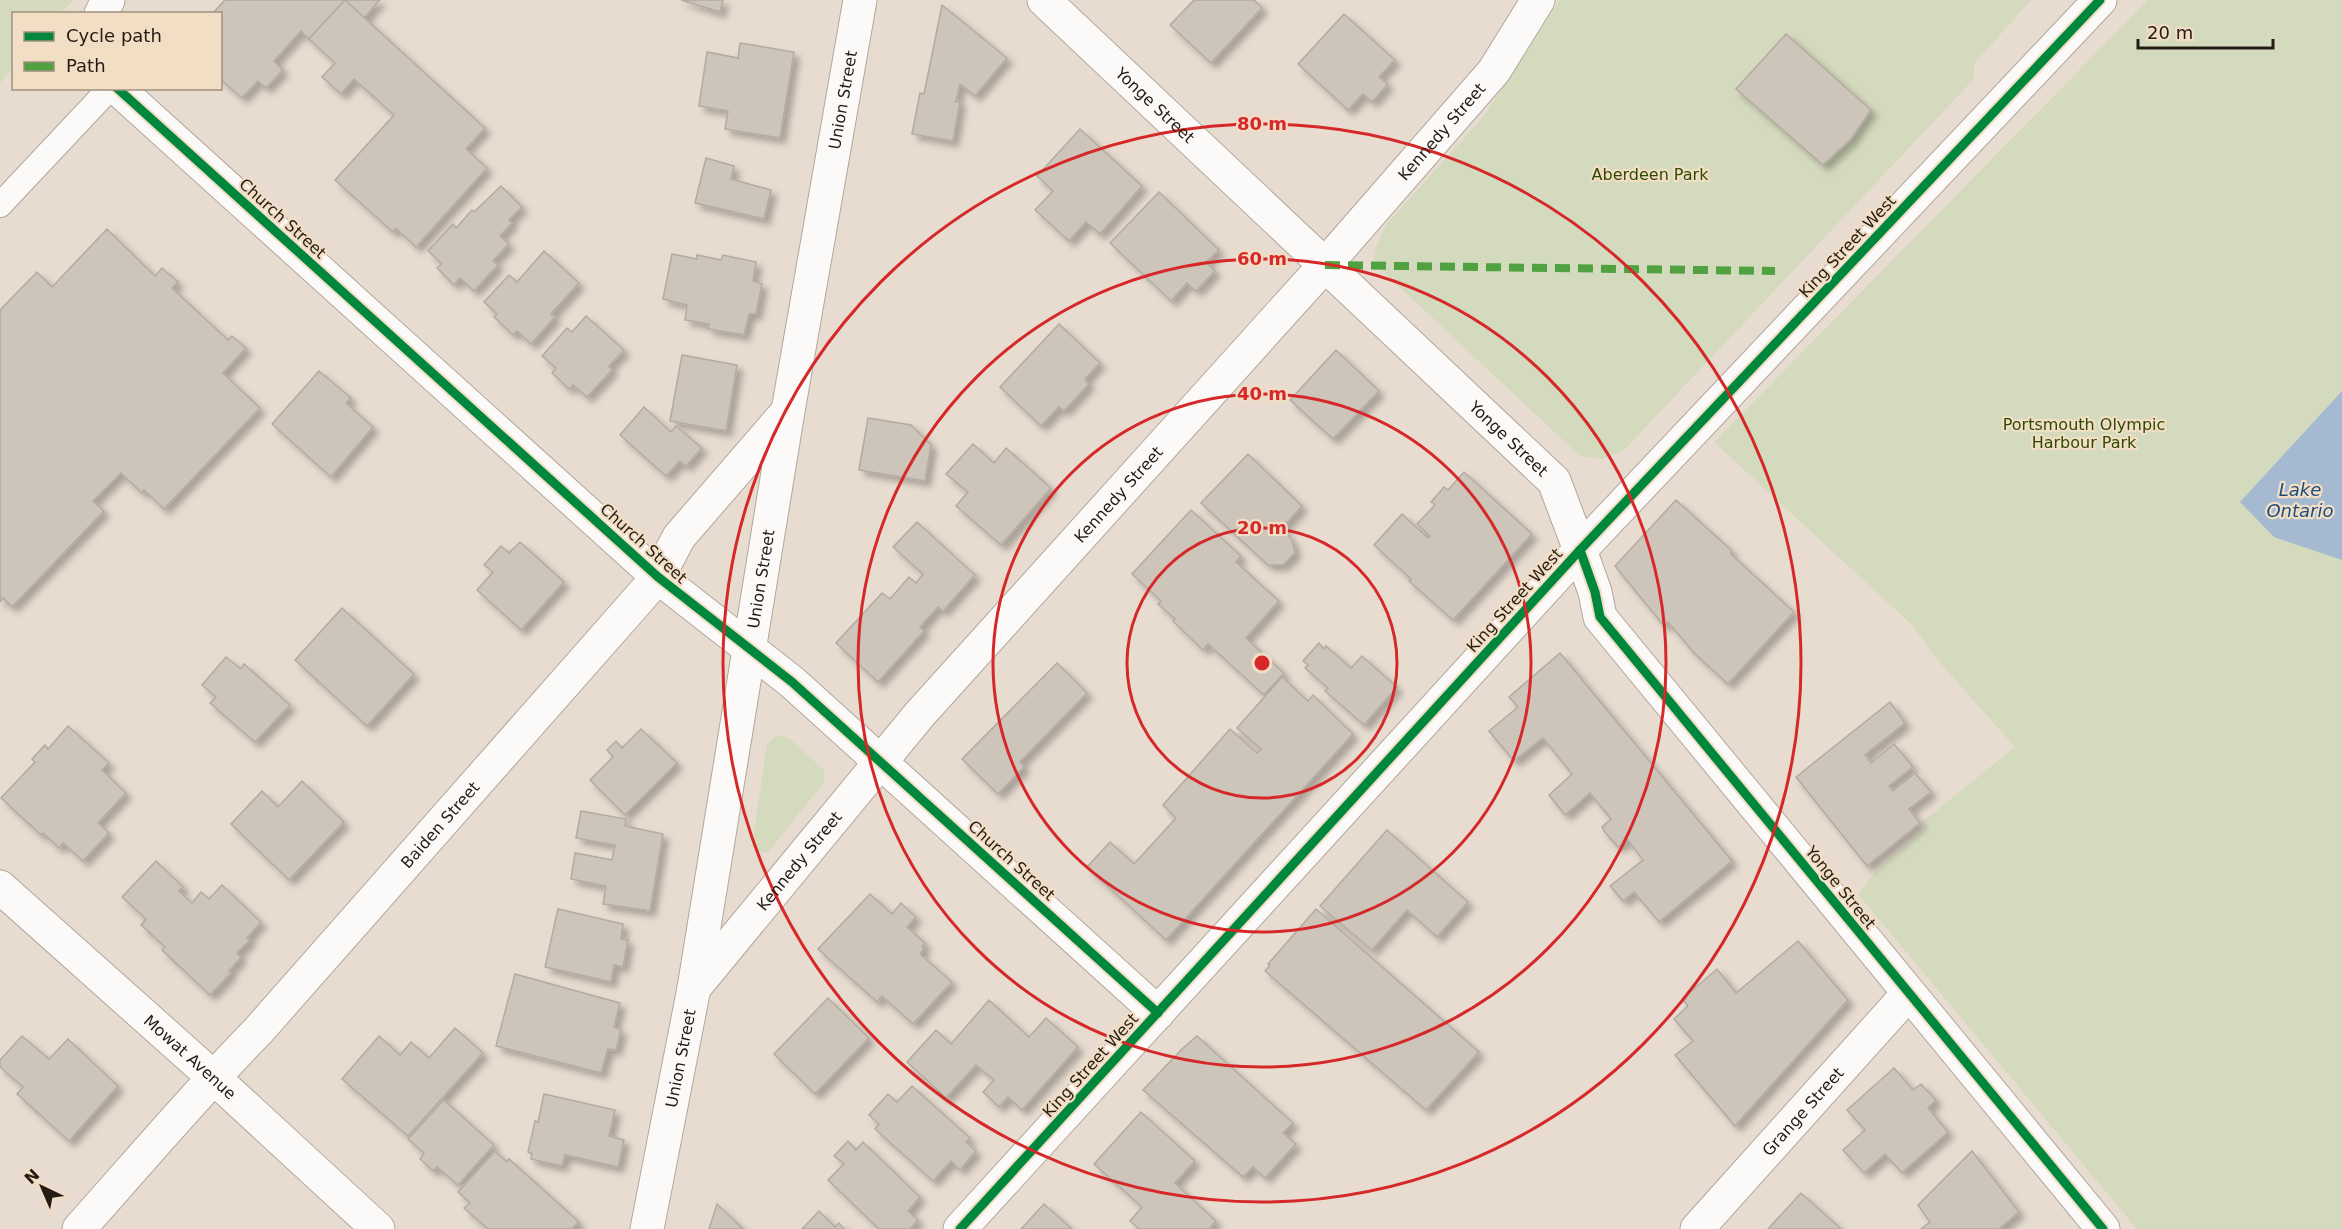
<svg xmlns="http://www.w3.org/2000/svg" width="2342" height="1229" viewBox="0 0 2342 1229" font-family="'DejaVu Sans',sans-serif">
<defs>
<filter id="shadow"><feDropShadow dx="5.5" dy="5.5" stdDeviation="3" flood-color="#0004"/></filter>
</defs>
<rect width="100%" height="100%" fill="#e8dcd0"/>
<g fill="#d4dabd">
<path d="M0 0H73L61 13 14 14 13 68 0 83Z"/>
<path d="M1560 0H2031L1974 64V79L1624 450 1601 459 1580 456 1376 265 1374 253 1385 226 1484 116Z"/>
<path d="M2148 0H2342V1229H2137L1858 894 1875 872 1925 829 1922 822 2015 747 1935 657 1912 625 1714 442Z"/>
<path d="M777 735 789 738 824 770 825 778 822 785 768 852H759L752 845 767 744Z"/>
</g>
<path fill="#a5bad1" d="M2342 391V560L2274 537 2240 502Z"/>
<g fill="#cdc4ba" stroke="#b3aaa0" stroke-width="1.5" filter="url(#shadow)">
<path d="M225 0H380L364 18 345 0 309 39 301 31 274 61 283 70 266 88 258 81 242 98 220 79V14H212Z"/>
<path d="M345 0 485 128 466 149 487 168 416 247 396 228 393 232 335 180 394 115 354 79 341 94 322 77 335 63 309 39Z"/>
<path d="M681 0H723L720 12Z"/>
<path d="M1194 0H1254L1262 8 1211 63 1170 25Z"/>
<path d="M942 5 1007 58 975 96 960 84 956 102 960 101 953 141 912 134 920 93 924 94Z"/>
<path d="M1344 14 1395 60 1379 77 1388 84 1372 102 1363 94 1348 110 1298 64Z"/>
<path d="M1786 34 1871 110 1851 139 1823 165 1736 89Z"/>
<path d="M740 43 794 52 780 138 725 129 728 111 699 106 707 52 738 58Z"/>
<path d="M1080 129 1142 186 1100 234 1086 222 1069 241 1035 210 1053 191 1037 176Z"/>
<path d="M706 158 734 166 731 179 771 190 764 219 695 203Z"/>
<path d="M501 186 522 207 509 220 512 223 500 236 509 244 493 261 498 265 474 291 460 278 454 285 437 268 442 264 428 251 453 224 456 228 472 210 474 212Z"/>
<path d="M1159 192 1219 250 1206 262 1215 271 1196 291 1187 283 1171 301 1110 243Z"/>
<path d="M107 229 155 276 162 268 178 282 172 288 228 340 232 336 246 348 223 373 260 408 164 509 144 490 142 493 121 473 93 501 104 511 12 607 3 598 0 602V310L37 272 52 287Z"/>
<path d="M544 251 579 283 551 314 555 317 531 344 517 331 513 335 494 317 497 314 484 302 509 275 517 282Z"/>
<path d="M672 254 697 259V255L721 260 723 255 756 262 753 281 762 284 756 314H749L744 335 708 329 709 324 685 320 687 305 663 299Z"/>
<path d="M586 316 624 350 609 366 612 370 587 397 573 385 569 389 552 373 556 368 542 356 567 328 572 332Z"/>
<path d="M1059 324 1100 363 1085 379 1089 384 1064 411 1059 407 1041 426 1000 387Z"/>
<path d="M1336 350 1379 391 1333 439 1290 400Z"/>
<path d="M682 355 737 365 726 431 670 421Z"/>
<path d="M319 371 351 398 346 403 373 427 331 477 272 424Z"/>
<path d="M644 407 671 432 676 426 702 448 686 466 680 461 666 476 620 435Z"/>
<path d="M868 418 911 425 931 445 925 481 859 470Z"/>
<path d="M973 444 994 463 1006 448 1051 488 1001 545 956 506 968 492 946 474Z"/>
<path d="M1248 454 1302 506 1282 528 1292 540 1295 553 1283 565H1268L1201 503Z"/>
<path d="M1464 472 1532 534 1453 620 1409 581 1411 579 1374 545 1402 514 1428 538 1430 536 1417 524 1435 505 1431 502 1444 487 1448 490Z"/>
<path d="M1676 500 1731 550V554L1794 612 1728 684 1695 654 1668 622 1664 626 1615 566Z"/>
<path d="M1191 510 1241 556 1236 562 1279 601 1246 638 1284 673 1264 695 1208 644 1203 650 1173 621 1175 619 1158 604 1161 601 1132 574Z"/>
<path d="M917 522 975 575 943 611 938 607 920 627 924 631 878 682 836 643 882 593 890 599 909 577 916 583 923 574 893 547Z"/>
<path d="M520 542 564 582 521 630 477 590 493 572 484 565 501 546 509 553Z"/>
<path d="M342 608 414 674 367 726 295 660Z"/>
<path d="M1319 643 1324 649 1326 646 1351 668 1362 656 1397 687 1364 725 1325 691 1328 688 1305 668 1308 665 1303 661Z"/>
<path d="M1560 653 1732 861 1659 922 1634 892 1623 901 1610 886 1643 860 1628 840 1618 847 1604 831 1602 827 1611 819 1590 793 1565 815 1549 795 1572 774 1543 738 1514 761 1489 731 1518 707 1509 697Z"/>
<path d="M226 657 241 669 244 664 290 705 255 742 210 703 216 697 202 685Z"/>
<path d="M1057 663 1087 693 1020 762 1024 767 998 794 962 759Z"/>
<path d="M1282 677 1308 701 1313 695 1353 734 1166 940 1087 867 1110 842 1134 864 1176 818 1163 805 1230 729 1257 753 1261 749 1237 728Z"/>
<path d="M1890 702 1905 723 1865 755 1871 763 1894 744 1913 767 1889 786 1893 791 1915 773 1931 792 1909 809 1920 823 1867 866 1796 777Z"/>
<path d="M68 726 109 763 102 770 126 793 98 823 109 833 83 861 63 843 59 848 43 833 41 835 1 798 35 762 32 759 45 745 48 749Z"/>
<path d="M641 729 677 763 625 815 590 780 613 757 607 750 616 741 622 748Z"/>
<path d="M302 781 344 822 289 880 231 824 262 791 278 807Z"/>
<path d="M581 811 626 819 625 826 663 834 650 911 603 904 606 886 571 879 575 853 612 860 615 845 576 838Z"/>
<path d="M1387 830 1468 902 1437 937 1407 910 1372 950 1320 906Z"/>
<path d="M156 861 183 887 179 891 192 903 201 892 209 899 222 885 261 922 247 938 250 940 237 953 241 957 229 971 231 973 210 995 162 950 165 947 141 925 146 919 122 897Z"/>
<path d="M870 894 892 914 901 903 916 917 907 927 925 943 922 947 924 949 920 954 952 982 913 1024 882 996 877 1002 818 949Z"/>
<path d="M558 909 623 924 621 939 628 940 623 967 614 965 611 982 545 967Z"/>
<path d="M1316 909 1479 1052 1426 1110 1265 971 1270 965 1268 964Z"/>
<path d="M1798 941 1848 1000 1735 1126 1675 1055 1693 1041 1674 1019 1688 1006 1682 999 1717 969 1736 993Z"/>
<path d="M515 974 620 1003 614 1027 621 1030 616 1050 608 1049 601 1073 496 1046Z"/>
<path d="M828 998 869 1038 815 1094 774 1054Z"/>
<path d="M989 1000 1029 1037 1046 1018 1078 1047 1022 1110 1008 1097 999 1107 983 1092 994 1080 976 1065 946 1098 907 1062 936 1030 951 1044Z"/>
<path d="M455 1028 483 1053 408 1136 342 1079 379 1036 400 1055 411 1042 429 1058Z"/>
<path d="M22 1036 49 1059 68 1039 118 1086 69 1141 17 1094 23 1087 0 1067V1060Z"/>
<path d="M1197 1036 1293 1123 1283 1133 1296 1144 1265 1178 1253 1167 1243 1177 1143 1090 1182 1049Z"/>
<path d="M1894 1068 1913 1090 1921 1084 1936 1100 1928 1108 1948 1132 1902 1173 1885 1154 1864 1173 1843 1150 1865 1130 1847 1110Z"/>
<path d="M912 1086 970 1138 966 1142 976 1151 960 1170 951 1161 933 1181 875 1129 879 1124 869 1115 888 1094 897 1102Z"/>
<path d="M544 1094 615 1110 609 1136 624 1140 618 1167 565 1155 562 1166 531 1159 532 1154 528 1152 535 1121 538 1122Z"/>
<path d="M444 1100 494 1145 458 1185 437 1167 433 1171 420 1159 424 1153 408 1139Z"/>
<path d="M1141 1112 1195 1161 1175 1183 1216 1221 1209 1229H1139L1130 1221 1142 1207 1094 1164Z"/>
<path d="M848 1141 856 1150 863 1142 920 1197 908 1211 918 1220 910 1229H879L828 1180 844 1164 834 1156Z"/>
<path d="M495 1151 507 1162 509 1159 579 1222 572 1229H488L464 1208 470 1203 458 1192Z"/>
<path d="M1972 1151 2019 1212 1999 1229H1921L1930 1222 1918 1205Z"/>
<path d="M1801 1193 1841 1229H1768Z"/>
<path d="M717 1204 743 1229H709Z"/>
<path d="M1044 1204 1072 1229H1021Z"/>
<path d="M819 1211 835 1227 839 1223 844 1229H802Z"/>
</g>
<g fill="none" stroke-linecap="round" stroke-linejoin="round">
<defs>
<path id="lane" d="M0 205 110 88"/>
<g id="street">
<path d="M101 14 108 0"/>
<path d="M117 88 658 577 792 682 1158 1013"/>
<path d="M1580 550 1595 592 1600 617 2103 1229"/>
<path id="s1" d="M0 887 213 1077 378 1229"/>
<path id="s2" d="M694 988 920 714 1325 265 1494 71 1538 0"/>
<path id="s3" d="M79 1229C138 1163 196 1094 258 1031L637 601 658 577 679 537 788 411"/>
<path id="s4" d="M1697 1229 1908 994"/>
</g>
<g id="secondary">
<path id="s5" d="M1044 0 1554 481 1580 550"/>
<path id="s6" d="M647 1229 694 988 788 411 860 0"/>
<path d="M960 1229 1580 550 2100 0"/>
</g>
</defs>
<use href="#lane" stroke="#b0a79e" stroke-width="26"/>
<use href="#street" stroke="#b0a79e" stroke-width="35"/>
<use href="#secondary" stroke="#b0a79e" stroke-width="35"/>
<use href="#lane" stroke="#fcfaf8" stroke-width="24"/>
<use href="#street" stroke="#fcfaf8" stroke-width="33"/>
<use href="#secondary" stroke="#fcfaf8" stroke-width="33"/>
<path stroke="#50a13f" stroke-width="8" stroke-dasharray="15 8" stroke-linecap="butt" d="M1325 265 1775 271"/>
<defs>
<g id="cycleway">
<path d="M117 88 658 577 792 682 1158 1013"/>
<path d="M1580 550 1595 592 1600 617 2103 1229"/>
<path d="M960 1229 1580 550 2100 0"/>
</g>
</defs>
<use href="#cycleway" stroke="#f2ddc5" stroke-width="13"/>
<use href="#cycleway" stroke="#00873e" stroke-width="9"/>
</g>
<g fill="none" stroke="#d62828" stroke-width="3">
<circle cx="1262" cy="663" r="135"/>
<circle cx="1262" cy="663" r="269"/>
<circle cx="1262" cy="663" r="404"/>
<circle cx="1262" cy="663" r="539"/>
</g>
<g text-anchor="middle" stroke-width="4.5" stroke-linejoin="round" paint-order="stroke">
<g font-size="16" fill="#241c14" stroke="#f2ddc5">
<text dy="6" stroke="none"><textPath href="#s6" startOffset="1146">Union Street</textPath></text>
<text dy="6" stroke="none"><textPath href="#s5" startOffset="153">Yonge Street</textPath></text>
<text dy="6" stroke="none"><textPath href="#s2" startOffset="1137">Kennedy Street</textPath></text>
<text transform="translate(283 218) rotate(42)" y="6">Church Street</text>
<text transform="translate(1847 246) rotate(-47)" y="6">King Street West</text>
<text dy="6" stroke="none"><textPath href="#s5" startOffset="639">Yonge Street</textPath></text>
<text dy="6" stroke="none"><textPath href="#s2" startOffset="651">Kennedy Street</textPath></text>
<text transform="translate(644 543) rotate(42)" y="6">Church Street</text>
<text dy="6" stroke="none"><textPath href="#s6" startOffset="660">Union Street</textPath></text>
<text transform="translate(1514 600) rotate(-48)" y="6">King Street West</text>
<text dy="6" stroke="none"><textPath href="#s3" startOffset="542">Baiden Street</textPath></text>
<text transform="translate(1012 860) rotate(42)" y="6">Church Street</text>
<text dy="6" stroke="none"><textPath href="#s2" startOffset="165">Kennedy Street</textPath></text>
<text transform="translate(1841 887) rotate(51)" y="6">Yonge Street</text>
<text dy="6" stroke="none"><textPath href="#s1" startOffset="255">Mowat Avenue</textPath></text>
<text dy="6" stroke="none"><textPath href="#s6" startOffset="174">Union Street</textPath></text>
<text transform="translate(1090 1065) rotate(-48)" y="6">King Street West</text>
<text dy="6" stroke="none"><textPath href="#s4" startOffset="158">Grange Street</textPath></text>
</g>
<g font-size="16" fill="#2e4a02" stroke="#f2ddc5">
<text x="1650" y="180">Aberdeen Park</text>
<text x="2084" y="430">Portsmouth Olympic<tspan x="2084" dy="18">Harbour Park</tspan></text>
</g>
<g font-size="18" font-style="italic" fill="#1a4e7f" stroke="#f2ddc5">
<text x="2300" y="496">Lake<tspan x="2300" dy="21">Ontario</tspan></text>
</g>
</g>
<circle cx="1262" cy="663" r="9" fill="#d62828" stroke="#f2ddc5" stroke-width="3"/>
<g font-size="18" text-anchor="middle" font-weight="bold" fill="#d62828" stroke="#f2ddc5" stroke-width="4.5" stroke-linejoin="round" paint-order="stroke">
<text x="1262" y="130">80 m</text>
<text x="1262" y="265">60 m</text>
<text x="1262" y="400">40 m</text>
<text x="1262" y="534">20 m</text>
</g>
<rect x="12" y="12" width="210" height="78" fill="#f2ddc5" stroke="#a0907e" stroke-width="1.5"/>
<rect x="24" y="32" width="30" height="9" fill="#00873e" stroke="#a0907e" stroke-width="1.5"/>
<text x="66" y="42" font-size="18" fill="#241c14">Cycle path</text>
<rect x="24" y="62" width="30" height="9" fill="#50a13f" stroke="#a0907e" stroke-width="1.5"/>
<text x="66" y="72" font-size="18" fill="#241c14">Path</text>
<g transform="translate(42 1187) rotate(316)" stroke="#f2ddc5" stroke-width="4.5" paint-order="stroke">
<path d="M0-4.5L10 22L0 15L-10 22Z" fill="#241c14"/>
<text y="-9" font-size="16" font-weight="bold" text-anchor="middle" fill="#241c14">N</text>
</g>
<path d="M2138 39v9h135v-9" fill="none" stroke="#241c14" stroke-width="3"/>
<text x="2147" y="39" font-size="18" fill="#241c14" stroke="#f2ddc5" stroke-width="4.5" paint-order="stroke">20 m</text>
</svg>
